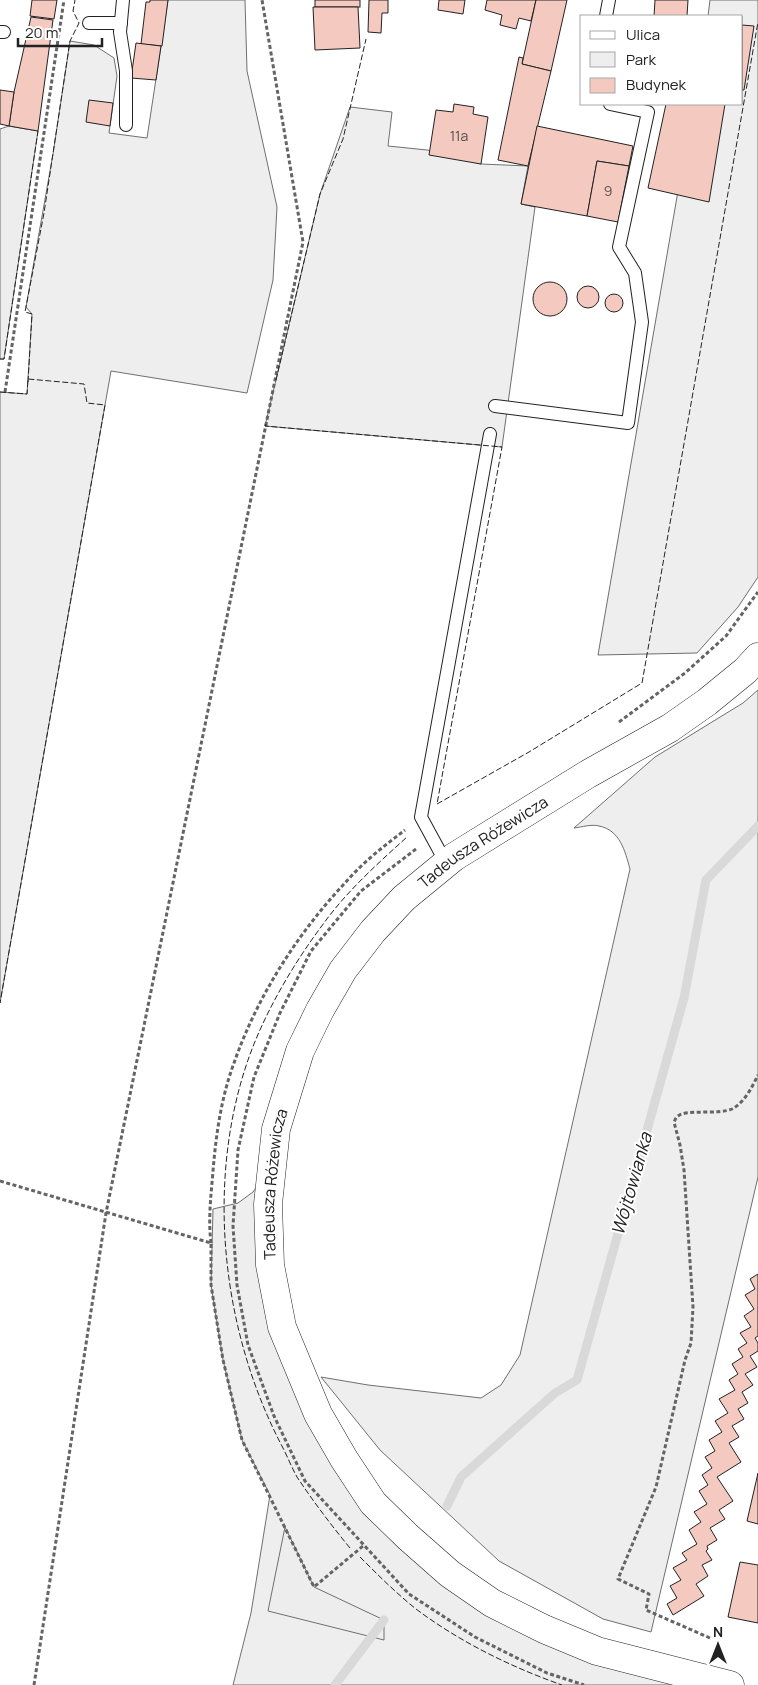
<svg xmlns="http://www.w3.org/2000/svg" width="758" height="1685" viewBox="0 0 758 1685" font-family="Manrope,sans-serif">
<rect width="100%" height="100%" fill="#fff"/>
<g fill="#eee" stroke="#6f6f6f">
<path d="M168 0H245L247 71 277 207 273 280 247 393 111 371 0 1003V392L27 394 32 314 26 307 53 154 70 41 94 45 114 58 117 76 109 133 147 138Z"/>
<path d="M710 0H758V577L738 607 697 653 598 655 693 104H742V16H708Z"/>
<path d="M350 107 392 112 388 146 427 150 481 164 528 166 521 204 535 207 502 447 265 426 320 194Z"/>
<path d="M758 690V1177L651 1632 603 1619 499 1561 380 1450 321 1377 368 1385 481 1398 501 1385 520 1355 630 869C625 851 620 830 599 826 592 824 582 827 574 828L655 757 743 703Z"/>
<path d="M272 1164 270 1265 344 1459 492 1603 730 1685H233L251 1613 270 1495 242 1440 223 1360 211 1285 213 1209 238 1203 253 1192Z"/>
</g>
<g fill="#ededed" stroke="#6f6f6f">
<path d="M9 126 38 131 4 359H0V129Z"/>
<path d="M285 1527 314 1587 384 1620V1640L268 1611Z"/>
</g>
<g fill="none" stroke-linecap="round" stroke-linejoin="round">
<g stroke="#d9d9d9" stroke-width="9">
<path d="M447 1506 461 1477 555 1393 577 1380 684 998 706 880 758 826"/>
<path d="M335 1685 384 1620"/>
</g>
</g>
<g fill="#f3c9c0" stroke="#222">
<path d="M32 0H57L54 19 30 16Z"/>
<path d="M150 0H168L162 46 141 44 146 2H150Z"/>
<rect x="315" y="0" width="45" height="7"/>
<path d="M369 0H388V13H382L381 33 368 32Z"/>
<path d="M439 0H465L463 14 438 10Z"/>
<path d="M487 0H536L531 21 519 18 516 29 500 25 502 15 485 10Z"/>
<path d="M536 0H567L551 71 522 64Z"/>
<path d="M655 0H688L687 16H654Z"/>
<path d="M313 7H358L360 48 315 50Z"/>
<path d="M31 17 53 20 38 131 9 126 14 92Z"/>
<path d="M742 25 754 26 744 90H742Z"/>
<path d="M136 43 161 46 156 80 131 78Z"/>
<path d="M519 57 523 58 522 64 551 71 528 166 498 160Z"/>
<path d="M0 90 14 92 9 126 0 124Z"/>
<path d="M89 100 113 103 110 126 86 122Z"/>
<path d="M454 104 474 107 473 114 488 117 481 164 429 155 436 110 453 112Z"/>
<path d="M666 104H725L709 202 648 188Z"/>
<path d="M537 126 633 146 629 166 597 161 587 216 521 204Z"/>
<path d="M597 161 629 166 618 222 587 216Z"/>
<circle cx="550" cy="299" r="17"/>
<circle cx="588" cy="297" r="11"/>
<circle cx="614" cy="303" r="9"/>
<path d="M758 1274V1336L755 1338 758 1343V1351L750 1356 757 1367 745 1374 753 1385 742 1392 748 1403 738 1409 744 1419 732 1426 739 1437 729 1443 741 1462 717 1477 733 1501 719 1510 725 1519 710 1528 717 1540 707 1546 708 1549 706 1551 712 1560 702 1565 708 1576 696 1584 704 1596 673 1615 667 1604 677 1598 670 1586 681 1580 673 1568 687 1560 682 1553 697 1544 689 1530 701 1522 694 1512 707 1504 699 1491 708 1485 702 1475 712 1468 705 1457 715 1451 709 1440 722 1432 715 1421 728 1413 719 1399 735 1390 729 1380 738 1374 732 1364 743 1357 738 1349 747 1343 740 1333 751 1327 744 1316 754 1309 745 1295 755 1289 750 1279Z"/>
<path d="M758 1473V1524L747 1521Z"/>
<path d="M740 1562 758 1565V1623L728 1617Z"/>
</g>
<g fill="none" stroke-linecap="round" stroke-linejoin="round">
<defs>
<g id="lane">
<path d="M123 0 120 32 126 71V125"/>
<path d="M606 16 609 0"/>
<path d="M89 23H121"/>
<path d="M0 32H4"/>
<path d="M495 406 628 423 642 322 635 273 619 247 648 112 610 104"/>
<path d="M446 863 421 817 490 434"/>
</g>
<g id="secondary">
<path id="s1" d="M730 1685 597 1651 544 1629 492 1603 450 1574 408 1537 373 1503 344 1459 318 1414 282 1327 270 1265 268 1204 276 1129 300 1051 320 1010 343 970 373 931 404 898 454 857 588 774 670 728 707 702 745 671 758 657"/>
</g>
</defs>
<use href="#lane" stroke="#222" stroke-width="14"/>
<use href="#secondary" stroke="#222" stroke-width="29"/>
<g stroke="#646464" stroke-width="3" stroke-dasharray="4 2.5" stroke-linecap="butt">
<path d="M5 392 64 0"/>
<path d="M619 722 685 673 726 636 758 592"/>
<path d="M416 849 361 891 311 951 280 1013 254 1077 238 1150 233 1226 237 1285 248 1345 274 1416 305 1481 409 1594 475 1637 547 1673 584 1685"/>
<path d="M0 1181 211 1243V1285L223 1360 242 1440 314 1587 363 1546"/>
<path d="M211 1243C208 1219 211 1196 213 1171 216 1135 221 1098 234 1063 257 997 297 934 345 883 362 863 384 846 405 830"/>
<path d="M710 1638 646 1610 649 1594 618 1579 656 1487 685 1360 691 1343 693 1307 684 1170 680 1145 674 1122C675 1120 676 1117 678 1116 686 1109 719 1115 732 1109 745 1102 752 1087 758 1075"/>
<path d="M34 1685 106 1213 303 242 262 0"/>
</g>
<use href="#lane" stroke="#fff" stroke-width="12"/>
<use href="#secondary" stroke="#fff" stroke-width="28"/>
<g stroke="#222" stroke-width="1" stroke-dasharray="6 2.5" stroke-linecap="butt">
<path d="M0 359H4L38 131"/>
<path d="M276 380 320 194 343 139 366 39"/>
<path d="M28 382 32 314 25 312 44 213 70 41 79 23 73 11 75 0"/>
<path d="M0 392 27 394 28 379 84 384 87 403 105 405 0 1003"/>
<path d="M266 424 265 426 502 447 437 804"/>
<path d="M437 804 529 752 642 683 758 22"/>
<path d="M350 1548C331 1525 313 1501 297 1477 292 1468 288 1458 283 1448 222 1333 205 1184 248 1060 264 1014 292 966 321 927 345 893 376 865 407 837"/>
<path d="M360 1557C378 1575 396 1593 416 1609 460 1642 511 1667 562 1685"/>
</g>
</g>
<g text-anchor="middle" stroke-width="4" stroke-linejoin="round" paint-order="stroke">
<g font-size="14" fill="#564c4a">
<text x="459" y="141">11a</text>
<text x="608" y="196">9</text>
</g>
<g font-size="16" fill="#222" stroke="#fff">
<text dy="6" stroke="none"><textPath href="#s1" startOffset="1172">Tadeusza Różewicza</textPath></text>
<text dy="6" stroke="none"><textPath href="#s1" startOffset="752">Tadeusza Różewicza</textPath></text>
</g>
<g font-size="18" font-style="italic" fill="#222" stroke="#fff">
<text transform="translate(632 1184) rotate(-74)" y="6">Wójtowianka</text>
</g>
</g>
<rect x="580" y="15" width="162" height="90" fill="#ffffff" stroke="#a7a7a7"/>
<rect x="590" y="31" width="25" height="8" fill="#ffffff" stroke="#a7a7a7"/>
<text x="626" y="40" font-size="15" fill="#222222">Ulica</text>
<rect x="590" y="52" width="25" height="15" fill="#eeeeee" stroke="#a7a7a7"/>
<text x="626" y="65" font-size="15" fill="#222222">Park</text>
<rect x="590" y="78" width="25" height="15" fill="#f3c9c0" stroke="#a7a7a7"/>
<text x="626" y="90" font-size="15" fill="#222222">Budynek</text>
<g transform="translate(718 1645)" stroke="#ffffff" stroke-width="4" paint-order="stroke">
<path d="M0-4L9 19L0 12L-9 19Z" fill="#222222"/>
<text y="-8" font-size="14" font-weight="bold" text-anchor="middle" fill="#222222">N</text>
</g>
<path d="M18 38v8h84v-8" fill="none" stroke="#222222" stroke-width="2.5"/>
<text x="25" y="38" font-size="15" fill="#222222" stroke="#ffffff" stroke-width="4" paint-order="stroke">20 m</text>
</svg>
